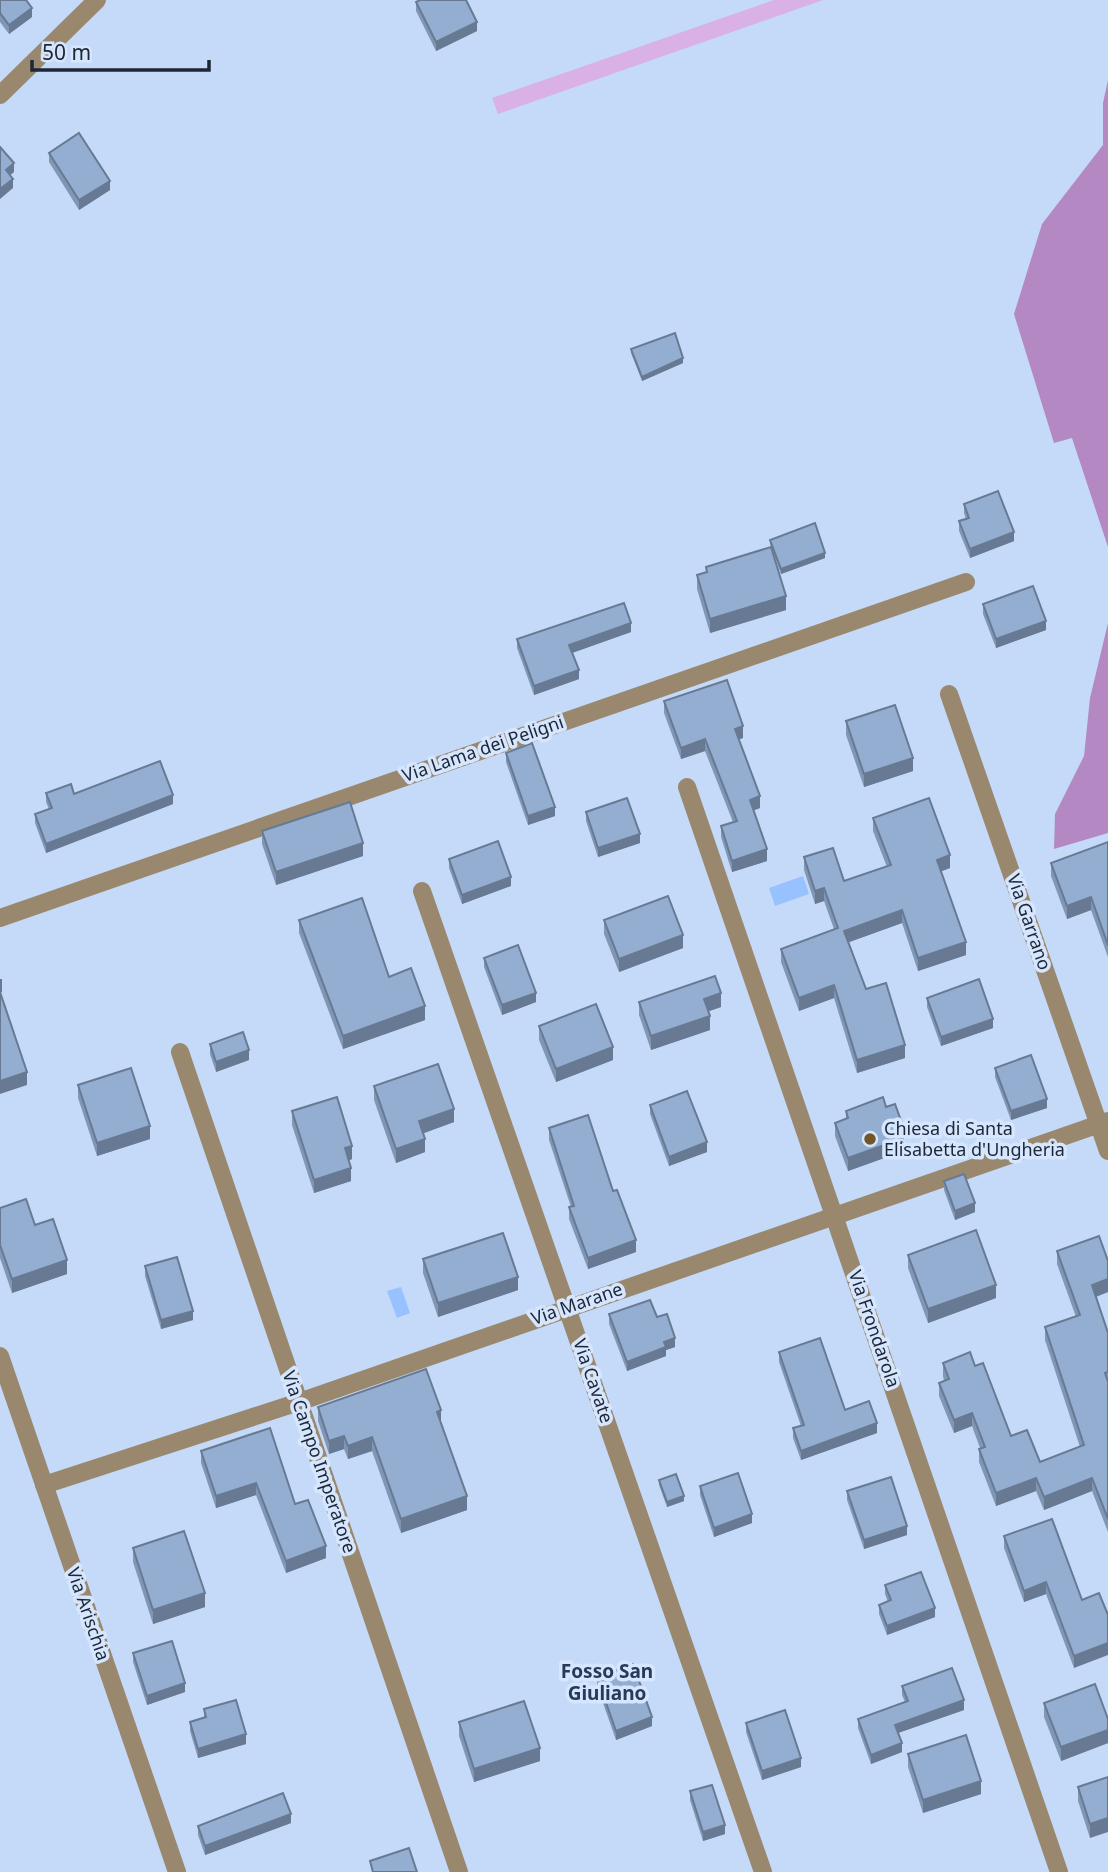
<svg xmlns="http://www.w3.org/2000/svg" width="1108" height="1872" viewBox="0 0 1108 1872" font-family="'Noto Sans',sans-serif">
<rect width="100%" height="100%" fill="#c4daf8"/>
<path fill="#d9b1e7" d="M774 0H823L498 114 492 98Z"/>
<g fill="#b488c3">
<path d="M1108 80V547L1072 438 1054 443 1014 314 1042 224 1103 145V103Z"/>
<path d="M1108 623V833L1054 849 1055 814 1084 756 1090 698Z"/>
</g>
<g fill="#98c2ff">
<path d="M803 876 809 894 775 906 769 888Z"/>
<path d="M401 1287 410 1313 397 1318 387 1291Z"/>
</g>
<g fill="none" stroke-linecap="round" stroke-linejoin="round">
<g stroke="#9a886e" stroke-width="18">
<path d="M0 95 97 0"/>
<path d="M949 694 1108 1151"/>
<path d="M687 787 1059 1872"/>
<path d="M422 891 763 1872"/>
<path d="M0 918 966 582"/>
<path d="M180 1052 459 1872"/>
<path d="M0 1356 177 1872"/>
<path d="M44 1485 299 1402 1108 1121"/>
</g>
</g>
<g fill="#7f96b5">
<path d="M0 0 32 17 9 34 0 22Z"/>
<path d="M416 2 477 31 436 51 416 11Z"/>
<path d="M49 153 110 190 79 210 49 162Z"/>
<path d="M631 349 683 363 642 381 631 353Z"/>
<path d="M964 504 1014 541 970 558 959 531V521L966 519 964 513Z"/>
<path d="M770 540 825 558 781 574 770 544Z"/>
<path d="M706 567 786 610 710 633 697 589V575L706 573Z"/>
<path d="M983 604 1046 630 996 648 983 614Z"/>
<path d="M631 632 572 653 579 679 534 695 517 648V639Z"/>
<path d="M664 701 743 738 739 739 760 808 753 810 767 861 732 872 721 837V826L733 822 705 751 681 759 664 713Z"/>
<path d="M846 721 913 771 864 787 846 735Z"/>
<path d="M506 753 555 816 528 825 506 762Z"/>
<path d="M46 793 74 794 173 804 46 853 35 823V814L49 809 46 802Z"/>
<path d="M586 812 640 843 598 857 586 821Z"/>
<path d="M873 818 950 868 941 871 966 955 918 971 902 923 849 942 866 989 905 1058 857 1073 834 998 799 1011 781 962V949L834 929 824 901 815 904 804 870V857L844 881 887 867 873 831Z"/>
<path d="M262 831 363 856 276 885 262 844Z"/>
<path d="M1108 842V957L1091 910 1067 919 1051 876V863Z"/>
<path d="M449 859 511 886 462 904 449 868Z"/>
<path d="M299 920 389 977 425 1020 343 1049 299 933Z"/>
<path d="M604 920 683 948 619 972 604 934Z"/>
<path d="M484 958 536 1002 502 1015 484 967Z"/>
<path d="M927 998 993 1028 941 1046 927 1007Z"/>
<path d="M639 1002 721 1007 708 1011 710 1030 651 1050 639 1015Z"/>
<path d="M539 1026 613 1060 556 1082 539 1040Z"/>
<path d="M210 1044 249 1060 216 1072 210 1054Z"/>
<path d="M995 1068 1047 1108 1011 1120 995 1077Z"/>
<path d="M78 1085 150 1139 97 1156 78 1098Z"/>
<path d="M374 1086 454 1122 423 1133 425 1152 396 1163 374 1100Z"/>
<path d="M650 1105 707 1152 669 1166 650 1114Z"/>
<path d="M886 1107 904 1143 901 1144V1152L848 1171 835 1136V1123L846 1119V1111Z"/>
<path d="M292 1111 352 1159 349 1160 351 1181 314 1193 292 1125Z"/>
<path d="M549 1128 613 1191 636 1252 588 1269 569 1219V1207H571L549 1140Z"/>
<path d="M944 1181 975 1212 955 1220 944 1190Z"/>
<path d="M0 1208 35 1225 67 1274 12 1293 0 1258Z"/>
<path d="M1057 1251 1108 1261V1292L1096 1297 1108 1333V1532L1092 1491 1044 1510 1036 1491 996 1506 979 1462V1449L980 1448 972 1426 954 1433 939 1396V1383L944 1381 943 1376V1363L975 1366 1011 1436 1040 1462 1080 1447 1045 1340V1327L1076 1317 1057 1264Z"/>
<path d="M908 1255 996 1298 928 1323 908 1268Z"/>
<path d="M423 1259 518 1290 438 1317 423 1273Z"/>
<path d="M145 1266 193 1320 161 1329 145 1276Z"/>
<path d="M609 1314 657 1317 675 1347 666 1350V1356L627 1371 609 1324Z"/>
<path d="M779 1352 845 1410 877 1433 801 1460 793 1438V1428L801 1426 779 1362Z"/>
<path d="M318 1407 441 1423 467 1510 401 1533 372 1451 348 1459 344 1449 329 1454 318 1421Z"/>
<path d="M201 1451 295 1504 326 1558 286 1573 256 1495 216 1508 201 1463Z"/>
<path d="M659 1480 684 1501 667 1507 659 1485Z"/>
<path d="M700 1486 752 1523 714 1537 700 1495Z"/>
<path d="M847 1491 907 1535 864 1549 847 1500Z"/>
<path d="M1004 1536 1082 1600 1074 1668 1046 1594 1024 1602 1004 1548Z"/>
<path d="M133 1548 205 1607 153 1624 133 1562Z"/>
<path d="M885 1585 935 1617 887 1635 879 1614V1605L888 1602 885 1594Z"/>
<path d="M133 1653 185 1692 147 1705 133 1662Z"/>
<path d="M597 1677 652 1726 616 1740 597 1686Z"/>
<path d="M902 1686 964 1710 898 1733 902 1752 871 1764 858 1728V1719L905 1702 902 1695Z"/>
<path d="M1044 1703 1108 1719V1743L1061 1761 1044 1717Z"/>
<path d="M204 1709 246 1744 198 1758 190 1731V1722L204 1718Z"/>
<path d="M459 1722 540 1761 474 1782 459 1736Z"/>
<path d="M746 1723 801 1767 762 1780 746 1732Z"/>
<path d="M908 1754 981 1794 923 1813 908 1767Z"/>
<path d="M1108 1777 1090 1838 1078 1801V1787Z"/>
<path d="M690 1791 725 1834 703 1841 690 1800Z"/>
<path d="M291 1823 205 1855 198 1835V1826Z"/>
</g>
<g fill="#687a93">
<path d="M32 8V17L9 34V25Z"/>
<path d="M477 22V31L436 51V42Z"/>
<path d="M14 163V172L6 179V170Z"/>
<path d="M13 179V188L0 199V189Z"/>
<path d="M110 181V190L79 210V200Z"/>
<path d="M683 358V363L642 381V377Z"/>
<path d="M1014 532V541L970 558V549Z"/>
<path d="M825 553V558L781 574V569Z"/>
<path d="M786 596V610L710 633V619Z"/>
<path d="M1046 621V630L996 648V639Z"/>
<path d="M631 623V632L569 654V645Z"/>
<path d="M579 670V679L534 695V686Z"/>
<path d="M743 726V738L735 741V729Z"/>
<path d="M705 739V751L681 759V748Z"/>
<path d="M913 758V771L864 787V774Z"/>
<path d="M173 795V804L46 853V844Z"/>
<path d="M760 796V808L750 812V800Z"/>
<path d="M555 807V816L528 825V816Z"/>
<path d="M640 834V843L598 857V848Z"/>
<path d="M363 843V856L276 885V872Z"/>
<path d="M767 849V861L732 872V861Z"/>
<path d="M950 855V868L937 873V860Z"/>
<path d="M511 877V886L462 904V895Z"/>
<path d="M824 888V901L815 904V891Z"/>
<path d="M1091 897V910L1067 919V906Z"/>
<path d="M902 910V923L844 944V931Z"/>
<path d="M683 935V948L619 972V959Z"/>
<path d="M966 942V955L918 971V958Z"/>
<path d="M0 979H2V992L0 993Z"/>
<path d="M834 985V998L799 1011V998Z"/>
<path d="M536 993V1002L502 1015V1005Z"/>
<path d="M721 993V1007L704 1013V999Z"/>
<path d="M425 1006V1020L343 1049V1036Z"/>
<path d="M710 1016V1030L651 1050V1036Z"/>
<path d="M993 1019V1028L941 1046V1037Z"/>
<path d="M905 1045V1058L857 1073V1060Z"/>
<path d="M613 1047V1060L556 1082V1069Z"/>
<path d="M249 1050V1060L216 1072V1062Z"/>
<path d="M27 1072V1085L0 1094V1081Z"/>
<path d="M1047 1099V1108L1011 1120V1111Z"/>
<path d="M454 1109V1122L419 1135V1121Z"/>
<path d="M150 1126V1139L97 1156V1143Z"/>
<path d="M904 1129V1143L901 1144V1152L848 1171V1158L898 1131Z"/>
<path d="M425 1139V1152L396 1163V1149Z"/>
<path d="M707 1142V1152L669 1166V1157Z"/>
<path d="M352 1146V1159L345 1162V1148Z"/>
<path d="M351 1168V1181L314 1193V1180Z"/>
<path d="M975 1203V1212L955 1220V1211Z"/>
<path d="M636 1240V1252L588 1269V1258Z"/>
<path d="M67 1260V1274L12 1293V1279Z"/>
<path d="M518 1277V1290L438 1317V1303Z"/>
<path d="M1108 1279V1292L1092 1298V1285Z"/>
<path d="M996 1285V1298L928 1323V1309Z"/>
<path d="M193 1311V1320L161 1329V1320Z"/>
<path d="M675 1338V1347L666 1350V1356L627 1371V1362L664 1342Z"/>
<path d="M441 1410V1424L437 1412Z"/>
<path d="M972 1413V1426L954 1433V1420Z"/>
<path d="M877 1423V1433L801 1460V1451Z"/>
<path d="M344 1436V1449L329 1454V1441Z"/>
<path d="M372 1437V1451L348 1459V1446Z"/>
<path d="M1036 1478V1491L996 1506V1493Z"/>
<path d="M1092 1478V1491L1044 1510V1497Z"/>
<path d="M256 1483V1495L216 1508V1496Z"/>
<path d="M467 1496V1510L401 1533V1519Z"/>
<path d="M684 1496V1501L667 1507V1502Z"/>
<path d="M752 1514V1523L714 1537V1528Z"/>
<path d="M907 1526V1535L864 1549V1540Z"/>
<path d="M326 1546V1558L286 1573V1561Z"/>
<path d="M1046 1582V1594L1024 1602V1591Z"/>
<path d="M205 1593V1607L153 1624V1610Z"/>
<path d="M935 1608V1617L887 1635V1626Z"/>
<path d="M1108 1643V1655L1074 1668V1656Z"/>
<path d="M185 1683V1692L147 1705V1696Z"/>
<path d="M964 1700V1710L895 1734V1725Z"/>
<path d="M652 1717V1726L616 1740V1731Z"/>
<path d="M1108 1730V1743L1061 1761V1747Z"/>
<path d="M246 1734V1744L198 1758V1749Z"/>
<path d="M902 1743V1752L871 1764V1755Z"/>
<path d="M540 1748V1761L474 1782V1769Z"/>
<path d="M801 1758V1767L762 1780V1771Z"/>
<path d="M981 1781V1794L923 1813V1800Z"/>
<path d="M291 1814V1823L205 1855V1846Z"/>
<path d="M1108 1818V1832L1090 1838V1824Z"/>
<path d="M725 1825V1834L703 1841V1832Z"/>
</g>
<g fill="#94aed2" stroke="#687a93" stroke-width="2">
<path d="M0 0H26L32 8 9 25 0 13Z"/>
<path d="M420 0H466L477 22 436 42 416 2Z"/>
<path d="M79 133 110 181 79 200 49 153Z"/>
<path d="M0 147 14 163 6 170 13 179 0 189Z"/>
<path d="M675 333 683 358 642 377 631 349Z"/>
<path d="M998 491 1014 532 970 549 959 521 969 518 964 504Z"/>
<path d="M815 523 825 553 781 569 770 540Z"/>
<path d="M771 547 786 596 710 619 697 575 707 572 706 567Z"/>
<path d="M1033 586 1046 621 996 639 983 604Z"/>
<path d="M624 603 631 623 569 645 579 670 534 686 517 639Z"/>
<path d="M727 680 743 726 735 729 760 796 750 800 767 849 732 861 721 826 737 821 705 739 681 748 664 701Z"/>
<path d="M895 705 913 758 864 774 846 721Z"/>
<path d="M532 743 555 807 528 816 506 753Z"/>
<path d="M160 761 173 795 46 844 35 814 52 808 46 793 71 784 74 794Z"/>
<path d="M627 798 640 834 598 848 586 812Z"/>
<path d="M929 798 950 855 937 860 966 942 918 958 902 910 844 931 866 989 886 983 905 1045 857 1060 834 985 799 998 781 949 838 928 824 888 815 891 804 857 833 848 844 881 891 865 873 818Z"/>
<path d="M350 802 363 843 276 872 262 831Z"/>
<path d="M498 841 511 877 462 895 449 859Z"/>
<path d="M1108 842V945L1091 897 1067 906 1051 863Z"/>
<path d="M668 896 683 935 619 959 604 920Z"/>
<path d="M362 898 389 977 411 968 425 1006 343 1036 299 920Z"/>
<path d="M518 945 536 993 502 1005 484 958Z"/>
<path d="M715 976 721 993 704 999 710 1016 651 1036 639 1002Z"/>
<path d="M979 979 993 1019 941 1037 927 998Z"/>
<path d="M0 992 27 1072 0 1081Z"/>
<path d="M596 1004 613 1047 556 1069 539 1026Z"/>
<path d="M243 1032 249 1050 216 1062 210 1044Z"/>
<path d="M1031 1055 1047 1099 1011 1111 995 1068Z"/>
<path d="M438 1064 454 1109 419 1121 425 1139 396 1149 374 1086Z"/>
<path d="M131 1068 150 1126 97 1143 78 1085Z"/>
<path d="M687 1091 707 1142 669 1157 650 1105Z"/>
<path d="M337 1097 352 1146 345 1148 351 1168 314 1180 292 1111Z"/>
<path d="M883 1097 886 1107 895 1104 904 1129 898 1131 901 1139 848 1158 835 1123 848 1118 846 1111Z"/>
<path d="M588 1115 613 1191 617 1190 636 1240 588 1258 569 1207 574 1206 549 1128Z"/>
<path d="M964 1174 975 1203 955 1211 944 1181Z"/>
<path d="M26 1199 35 1225 53 1219 67 1260 12 1279 0 1245V1208Z"/>
<path d="M976 1230 996 1285 928 1309 908 1255Z"/>
<path d="M503 1233 518 1277 438 1303 423 1259Z"/>
<path d="M1099 1236 1108 1261V1279L1092 1285 1108 1333V1372L1105 1373 1108 1382V1519L1092 1478 1044 1497 1036 1478 996 1493 979 1449 985 1447 972 1413 954 1420 939 1383 949 1379 943 1363 970 1352 975 1366 983 1363 1011 1436 1027 1430 1040 1462 1084 1445 1045 1327 1080 1315 1057 1251Z"/>
<path d="M177 1257 193 1311 161 1320 145 1266Z"/>
<path d="M650 1300 657 1317 667 1314 675 1338 664 1342 666 1347 627 1362 609 1314Z"/>
<path d="M820 1338 845 1410 869 1401 877 1423 801 1451 793 1428 804 1425 779 1352Z"/>
<path d="M426 1369 441 1410 437 1412 467 1496 401 1519 372 1437 348 1446 344 1436 329 1441 318 1407Z"/>
<path d="M270 1428 295 1504 308 1500 326 1546 286 1561 256 1483 216 1496 201 1451Z"/>
<path d="M738 1473 752 1514 714 1528 700 1486Z"/>
<path d="M676 1474 684 1496 667 1502 659 1480Z"/>
<path d="M891 1477 907 1526 864 1540 847 1491Z"/>
<path d="M1052 1519 1082 1600 1099 1593 1108 1615V1643L1074 1656 1046 1582 1024 1591 1004 1536Z"/>
<path d="M184 1531 205 1593 153 1610 133 1548Z"/>
<path d="M921 1572 935 1608 887 1626 879 1605 891 1600 885 1585Z"/>
<path d="M172 1641 185 1683 147 1696 133 1653Z"/>
<path d="M633 1664 652 1717 616 1731 597 1677Z"/>
<path d="M952 1668 964 1700 895 1725 902 1743 871 1755 858 1719 908 1701 902 1686Z"/>
<path d="M1095 1684 1108 1719V1730L1061 1747 1044 1703Z"/>
<path d="M236 1700 246 1734 198 1749 190 1722 206 1717 204 1709Z"/>
<path d="M524 1701 540 1748 474 1769 459 1722Z"/>
<path d="M785 1710 801 1758 762 1771 746 1723Z"/>
<path d="M966 1735 981 1781 923 1800 908 1754Z"/>
<path d="M1108 1777V1818L1090 1824 1078 1787Z"/>
<path d="M712 1785 725 1825 703 1832 690 1791Z"/>
<path d="M283 1793 291 1814 205 1846 198 1826Z"/>
<path d="M409 1848 417 1872H373L370 1861Z"/>
</g>
<circle fill="#725629" stroke="#d6e6fe" stroke-width="2.5" cx="870" cy="1139" r="7"/>
<g text-anchor="middle" stroke-width="7" stroke-linejoin="round" paint-order="stroke">
<g font-size="18" fill="#1d2635" stroke="#d6e6fe">
<text transform="translate(483 749) rotate(-19)" y="6">Via Lama dei Peligni</text>
<text transform="translate(1029 922) rotate(71)" y="6">Via Garrano</text>
<text transform="translate(577 1304) rotate(-19)" y="6">Via Marane</text>
<text transform="translate(874 1329) rotate(71)" y="6">Via Frondarola</text>
<text transform="translate(593 1381) rotate(71)" y="6">Via Cavate</text>
<text transform="translate(319 1462) rotate(71)" y="6">Via Campo Imperatore</text>
<text transform="translate(88 1614) rotate(71)" y="6">Via Arischia</text>
</g>
<g font-size="18" fill="#1d2635" stroke="#d6e6fe" text-anchor="start">
<text x="884" y="1135">Chiesa di Santa<tspan x="884" dy="21">Elisabetta d'Ungheria</tspan></text>
</g>
<g font-size="19" font-weight="bold" fill="#253b59" stroke="#d6e6fe">
<text x="607" y="1678">Fosso San<tspan x="607" dy="22">Giuliano</tspan></text>
</g>
</g>
<path d="M32 60v10h177v-10" fill="none" stroke="#1d2635" stroke-width="3.5"/>
<text x="42" y="60" font-size="21" fill="#1d2635" stroke="#d6e6fe" stroke-width="5" paint-order="stroke">50 m</text>
</svg>
